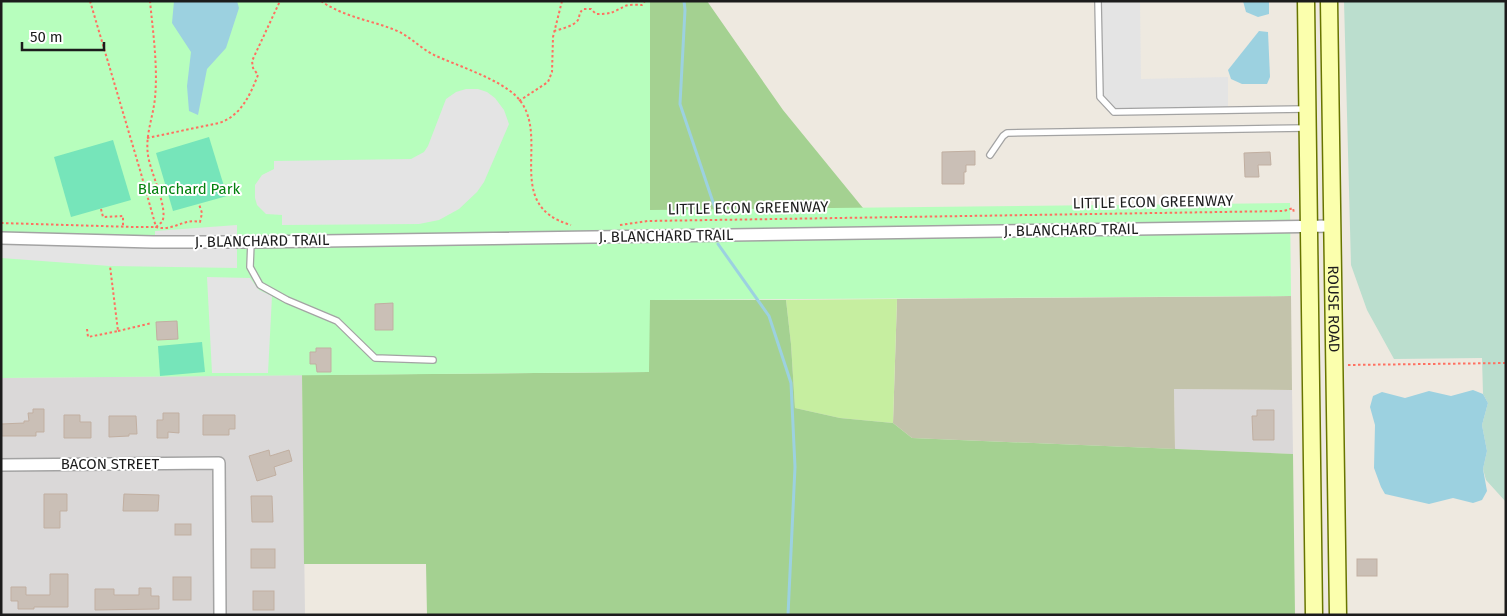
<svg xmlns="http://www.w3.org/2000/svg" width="1507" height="616" viewBox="0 0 1507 616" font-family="'Fira Sans',sans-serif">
<rect width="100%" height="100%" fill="#eee9e0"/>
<g fill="#dad8d8">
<path d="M302 375 305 615H1V378Z"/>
<path d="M1174 389 1292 390 1293 454 1175 449Z"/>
</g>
<path fill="#c3c3ab" d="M1291 296 1292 390 1174 389 1175 449 912 438 893 423 897 299Z"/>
<path fill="#c6eea0" d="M897 299 893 423 840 418 795 408 791 344 786 300Z"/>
<g fill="#a4d191">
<path d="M441 1H707L783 110 863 208 644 215Z"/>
<path d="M649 300H786L791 344 795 408 840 418 893 423 912 438 1293 454 1295 615H427L426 564H304L302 375 649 372Z"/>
</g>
<path fill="#bbdece" d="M1344 1H1506V502L1486 480 1483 469 1487 451 1482 425 1488 403 1483 394 1482 358 1394 359 1367 310 1351 265Z"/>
<path fill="#b7febd" d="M1 1H650V210L1290 203 1291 296 650 300 649 372 1 378Z"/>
<g fill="#76e5ba">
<path d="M209 137 227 196 173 211 156 153Z"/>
<path d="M113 140 131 200 71 217 54 157Z"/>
<path d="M202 342 205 372 160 376 158 346Z"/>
</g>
<g fill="#e4e4e4">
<path d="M1098 1H1140L1141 79 1228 77V110L1114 112 1100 97Z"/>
<path d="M466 89H478L487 92 495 98 504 110 509 124 484 182 477 192 459 209 439 220 419 224 282 225V215L266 214 257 205 255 198V185L262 175 274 169V161L411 159 424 152 428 146 446 99 456 92Z"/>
<path d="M237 225V268L110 266 1 258V243L155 248V231Z"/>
<path d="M207 277 250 278 259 290 272 296 268 373H212Z"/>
</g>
<g fill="#9cd1e0">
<path d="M174 1H237L239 8 226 48 207 69 198 115 189 111 187 86 191 52 172 23Z"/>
<path d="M1243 1H1269V14L1258 17 1246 12Z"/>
<path d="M1259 31 1268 32 1270 77 1267 84H1242L1231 79 1228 70Z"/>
<path d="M1473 390 1483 394 1488 403 1482 425 1487 451 1483 469 1487 491 1482 500 1473 503 1453 498 1429 504 1385 494 1381 487 1374 468 1375 425 1370 407 1373 396 1382 392 1405 398 1429 391 1451 396Z"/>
</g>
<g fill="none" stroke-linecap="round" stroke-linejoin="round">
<g stroke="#9cd1e0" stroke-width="3">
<path d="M684 1 685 10 680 104 717 214"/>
<path d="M718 244 769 316 791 383 795 467 788 615"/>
</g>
</g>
<g fill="#cabfb6" stroke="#c1afa1">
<path d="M975 151V165H966V172H964V184H942V152Z"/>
<path d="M1270 152 1271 165H1258L1259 177H1245L1244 153Z"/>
<path d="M393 303V330H375V304Z"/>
<path d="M177 321 178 339 157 340 156 322Z"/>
<path d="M316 348H331V372H317L316 364H310V352H316Z"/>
<path d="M33 409H44V432H36V436H1V424L24 423V421H29L28 413H33Z"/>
<path d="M1257 410H1274V440H1253L1252 416H1257Z"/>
<path d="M163 413H179V433L168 432V438H157V420H163Z"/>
<path d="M64 415H80V422H91V438H64Z"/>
<path d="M203 415H235V429H229V435H203Z"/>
<path d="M109 416H136L137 434H129V436L109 437Z"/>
<path d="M269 450 270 456 289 450 292 461 274 467 276 475 257 481 249 456Z"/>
<path d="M44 494H67V511H60V528H44Z"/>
<path d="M124 494 159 495 158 511H123Z"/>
<path d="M251 496H272L273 522H252Z"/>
<rect x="175" y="524" width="16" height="11"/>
<rect x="251" y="549" width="24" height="19"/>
<rect x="1357" y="559" width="20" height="17"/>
<path d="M50 574H68V607H34V609H18V601H11V587H26V595H50Z"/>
<rect x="173" y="577" width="18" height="23"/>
<path d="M139 588H151V596H159V609L95 610V589H114V595H139Z"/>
<rect x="253" y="591" width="21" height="19"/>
</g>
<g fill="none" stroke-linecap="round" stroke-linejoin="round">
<defs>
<g id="lane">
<path d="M1098 1 1100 97 1114 112 1306 109"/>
<path d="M990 155 1003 136 1007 133 1307 128"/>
<path d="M251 242 250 267 260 285 287 300 337 321 375 358 433 360"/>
</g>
<g id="street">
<path d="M1 238 153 242H251L1332 226"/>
<path d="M1 465 219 463 220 615"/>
</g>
<g id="secondary">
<path d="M1306 1 1314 615"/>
<path id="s1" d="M1329 1 1338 615"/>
</g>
</defs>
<use href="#lane" stroke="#a3a3a3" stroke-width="8"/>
<use href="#street" stroke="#a3a3a3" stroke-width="14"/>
<use href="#secondary" stroke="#687500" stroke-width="19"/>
<g stroke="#ff7060" stroke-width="2" stroke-dasharray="2.5 2.5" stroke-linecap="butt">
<path d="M90 1 140 170 156 227C173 232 183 218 200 222L202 213 199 204"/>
<path d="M321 1C344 17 370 20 395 30 410 36 420 48 434 55 458 66 497 78 516 96 554 134 500 205 571 225"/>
<path d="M554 31C561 29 574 26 578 20 580 15 579 13 583 9H591L596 14C611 14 612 13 625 6 630 4 637 5 642 5L645 1"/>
<path d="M519 101 548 82 552 72 553 37 562 1"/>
<path d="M147 138 219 123C241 116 250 95 258 75L253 68 252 61 280 1"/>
<path d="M101 209 103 217 123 216V226"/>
<path d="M1 223 134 227H156L162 222C169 209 150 172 148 155 145 135 153 118 155 98 158 66 153 33 150 1"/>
<path d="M620 225 648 221 1284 211 1293 208 1294 213"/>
<path d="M87 329 88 337 118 331 110 266"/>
<path d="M118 331 152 323"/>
<path d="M1348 365 1506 363"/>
</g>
<use href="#lane" stroke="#fff" stroke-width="5.5"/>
<use href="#street" stroke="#fff" stroke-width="11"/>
<use href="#secondary" stroke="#fbffad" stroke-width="16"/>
</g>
<g text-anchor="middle" stroke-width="4" stroke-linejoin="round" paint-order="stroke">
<g font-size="15" fill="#02810d" stroke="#fff">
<text x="189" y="194">Blanchard Park</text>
</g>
<g font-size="15" fill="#1c1c1c" stroke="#fff">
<text transform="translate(1153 202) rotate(-1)" y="5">LITTLE ECON GREENWAY</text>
<text transform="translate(748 208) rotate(-1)" y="5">LITTLE ECON GREENWAY</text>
<text transform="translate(1071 230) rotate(-1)" y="5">J. BLANCHARD TRAIL</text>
<text transform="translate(666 236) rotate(-1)" y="5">J. BLANCHARD TRAIL</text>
<text transform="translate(262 241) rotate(-1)" y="5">J. BLANCHARD TRAIL</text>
<text dy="5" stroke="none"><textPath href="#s1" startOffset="308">ROUSE ROAD</textPath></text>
<text x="110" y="469">BACON STREET</text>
</g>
</g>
<rect width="1507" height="616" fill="none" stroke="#1c1c1c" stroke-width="5"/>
<path d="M22 42v8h82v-8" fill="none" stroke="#1c1c1c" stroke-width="2.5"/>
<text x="30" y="42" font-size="15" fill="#1c1c1c" stroke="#ffffff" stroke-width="4" paint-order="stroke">50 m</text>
</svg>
